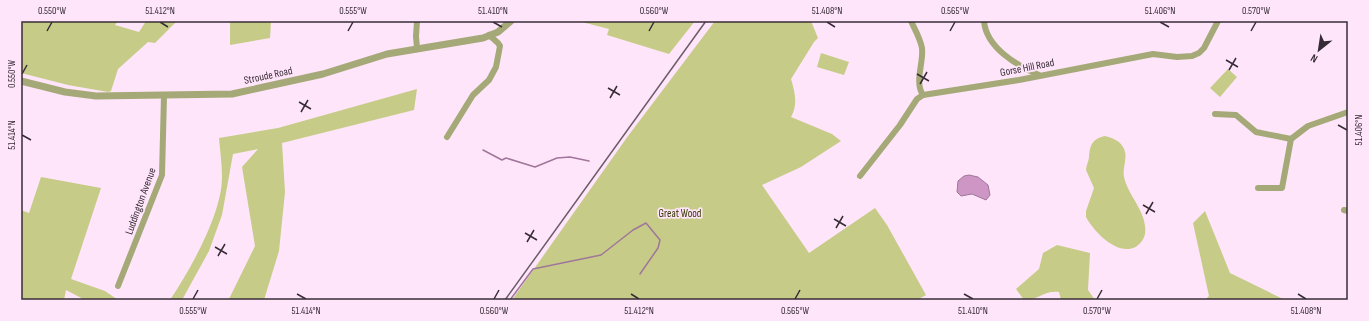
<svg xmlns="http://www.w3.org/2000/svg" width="1369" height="321" viewBox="0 0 1369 321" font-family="'Sofia Sans Condensed',sans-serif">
<rect width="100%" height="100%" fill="#fee5fa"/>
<g fill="#c6cc87">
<path d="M21 21H118L115 25 139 32 146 21H177L155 43 148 42 118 69 111 91 108 92 68 85 21 73Z"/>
<path d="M230 21H271L270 38 230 45Z"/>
<path d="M578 21H695L669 54 607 35 609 29Z"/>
<path d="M715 21H811L818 38 814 42 791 79C795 92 798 105 791 117L832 134 841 141 801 167 762 185 809 253 875 208 887 225 926 295 917 300H512L628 136Z"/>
<path d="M821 53 849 62 844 75 817 67Z"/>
<path d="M1228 69 1237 77 1220 97 1210 88Z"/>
<path d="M417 89 414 110 282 143 285 192 279 251 264 300 229 299 255 246 242 167 258 149 233 154 222 215 209 251 182 300H170C190 270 222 214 222 177 222 164 220 151 219 138L278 128Z"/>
<path d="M1105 136C1112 138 1119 140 1123 147 1129 157 1122 166 1124 177 1128 196 1148 213 1145 234 1144 239 1141 243 1137 246 1119 258 1094 232 1086 217V211L1094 188 1086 170C1086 165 1089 161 1089 157 1090 145 1092 139 1105 136Z"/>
<path d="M41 177 101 188 71 279 105 291 118 300H85L66 290 64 300H21V210L29 213Z"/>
<path d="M1205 211 1230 273 1285 300H1205L1209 296 1193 223Z"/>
<path d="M1057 245 1090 253 1088 290 1095 300H1061L1059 292C1045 290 1038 300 1024 300L1016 289 1039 269 1043 253Z"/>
</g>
<path fill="#cd96c5" stroke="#a0769a" d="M969 175 978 177 988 185 990 195 986 200 972 194 961 196 957 192 958 181 964 176Z"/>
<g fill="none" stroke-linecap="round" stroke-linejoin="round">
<g stroke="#a0769a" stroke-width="1.5">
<path d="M483 150 502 160 506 158 535 167 557 158 570 157 589 161"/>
<path d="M510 300 533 269 601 255 633 230 646 223 660 240 658 248 640 274"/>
</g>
<g stroke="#a4a977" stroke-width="6">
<path d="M417 21 416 36 417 48"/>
<path d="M911 21C915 30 920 38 922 48 924 62 914 82 923 95"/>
<path d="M984 21C986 48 1018 66 1039 75"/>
<path d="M1215 114 1236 115 1256 132 1291 139"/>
<path d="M447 137 473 95 489 80 496 67 500 46 498 43 489 35"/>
<path d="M860 176 900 125 917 99 923 95 1019 80 1153 54 1177 57 1192 56 1199 53 1204 48 1218 21"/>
<path d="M1258 188H1282L1291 139 1308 126 1348 112"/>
<path d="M1344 210 1348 211"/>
<path d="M118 286 162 175 164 96"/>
</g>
<path stroke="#a4a977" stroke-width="7" d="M21 81 65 92 96 96 232 94 323 74 387 54 483 38 498 32 511 21"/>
<path stroke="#6a5c68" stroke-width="1.5" d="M505 300 706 21"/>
</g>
<path fill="none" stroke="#372c36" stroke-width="1.5" d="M160 22 168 27M493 22 502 27M827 22 835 27M1160 22 1169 27M47 31 52 22M348 31 353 22M649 31 654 22M950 31 955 22M1251 31 1256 22M1226 60 1238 67M1229 70 1236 58M22 74 27 65M917 74 929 81M920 84 927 72M608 88 620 95M610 98 617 86M299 102 311 109M301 112 308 100M1338 125 1347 130M22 135 31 140M1143 205 1155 212M1146 214 1153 202M834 219 846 226M836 228 843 216M525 233 537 240M527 242 534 230M215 247 227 254M218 256 225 244M297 294 306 299M631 294 639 299M964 294 973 299M1298 294 1306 299M193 299 198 290M494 299 499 290M795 299 800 290M1097 299 1102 290"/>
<g text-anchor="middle" stroke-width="3.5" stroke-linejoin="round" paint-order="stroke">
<g font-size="11" fill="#372c36" stroke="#fee5fa">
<text transform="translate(1027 67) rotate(-11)" y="4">Gorse Hill Road</text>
<text transform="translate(268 75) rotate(-12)" y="4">Stroude Road</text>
<text transform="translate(140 201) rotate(-70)" y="4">Luddington Avenue</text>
</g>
<g font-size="11" fill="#343700" stroke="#fee5fa">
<text x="680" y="217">Great Wood</text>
</g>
</g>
<rect width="1369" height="321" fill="none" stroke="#fee5fa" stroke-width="44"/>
<g transform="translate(1319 50) rotate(210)" stroke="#fee5fa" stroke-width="3" paint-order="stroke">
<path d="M0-3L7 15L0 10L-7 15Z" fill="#372c36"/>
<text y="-6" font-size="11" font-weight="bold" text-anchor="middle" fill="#372c36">N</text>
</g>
<rect x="22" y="22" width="1325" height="277" fill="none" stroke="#372c36" stroke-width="1.5"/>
<g font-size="10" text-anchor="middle" fill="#372c36">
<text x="52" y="14">0.550°W</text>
<text x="160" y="14">51.412°N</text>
<text x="353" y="14">0.555°W</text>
<text x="493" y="14">51.410°N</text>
<text x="654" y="14">0.560°W</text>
<text x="827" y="14">51.408°N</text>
<text x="955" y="14">0.565°W</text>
<text x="1160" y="14">51.406°N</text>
<text x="1256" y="14">0.570°W</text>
<text transform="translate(11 74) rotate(-90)" y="4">0.550°W</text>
<text transform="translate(1358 130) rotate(-90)" y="4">51.406°N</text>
<text transform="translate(11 135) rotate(-90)" y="4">51.414°N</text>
<text x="193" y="314">0.555°W</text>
<text x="306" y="314">51.414°N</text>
<text x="494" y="314">0.560°W</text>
<text x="639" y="314">51.412°N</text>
<text x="795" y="314">0.565°W</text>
<text x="973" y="314">51.410°N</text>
<text x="1097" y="314">0.570°W</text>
<text x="1306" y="314">51.408°N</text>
</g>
</svg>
